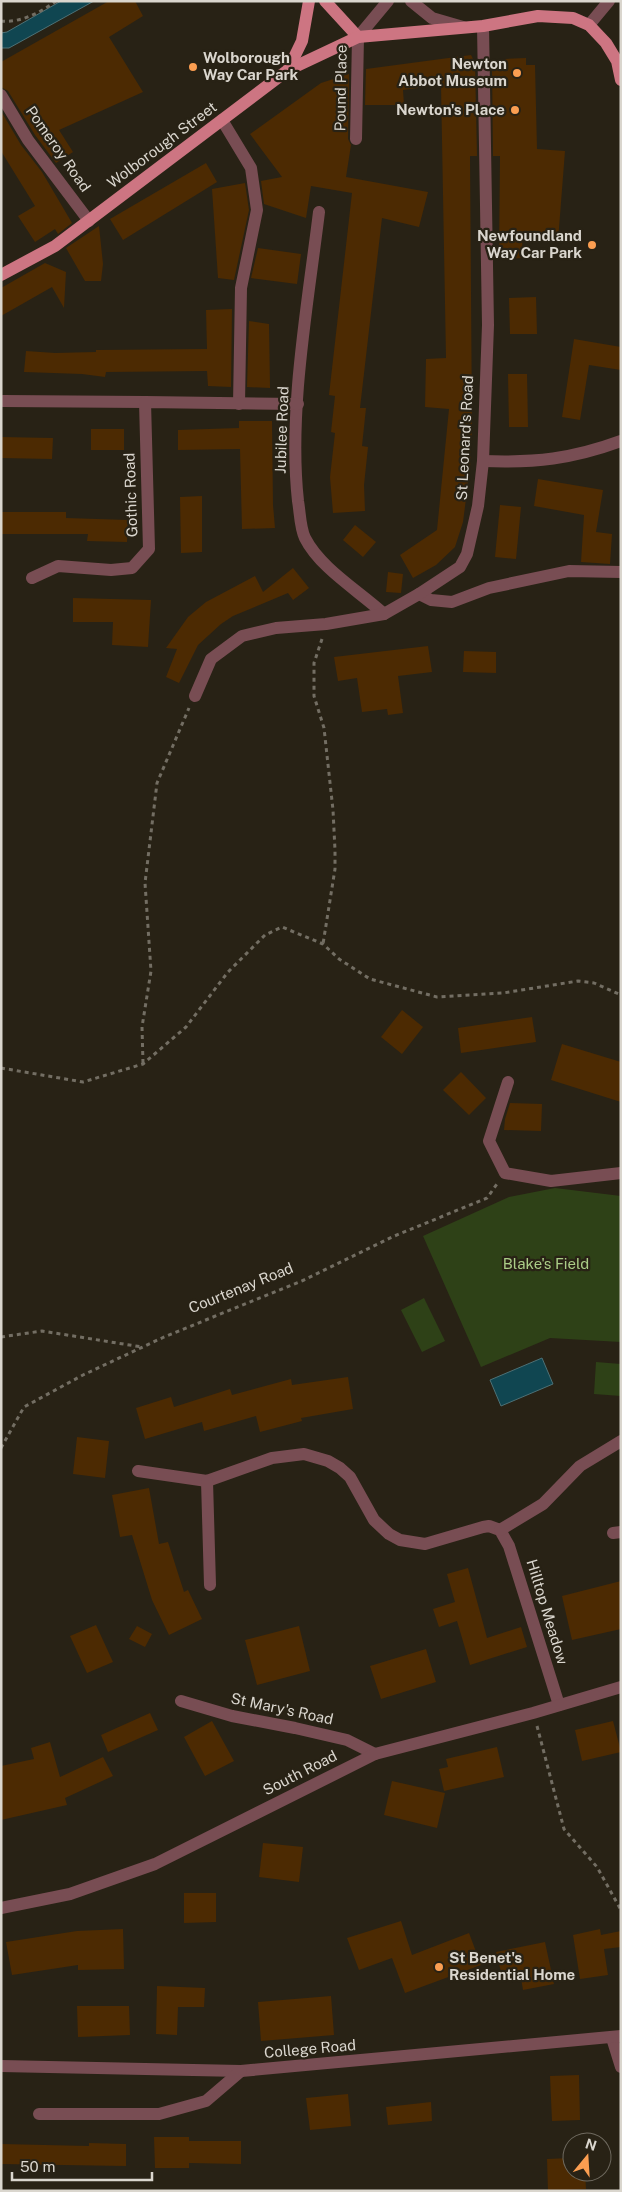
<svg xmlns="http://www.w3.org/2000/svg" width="622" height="2192" viewBox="0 0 622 2192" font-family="'Public Sans',sans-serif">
<rect width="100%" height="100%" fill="#282215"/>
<g fill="#2e4117">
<path d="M555 1188 621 1196V1342L550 1338 481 1367 423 1236 509 1197Z"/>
<path d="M424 1298 445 1341 422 1352 401 1310Z"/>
<path d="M596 1362 621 1364V1396L594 1394Z"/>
</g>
<g fill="#104651" stroke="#4d7176">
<path d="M61 1H94L9 48H1V33L7 32Z"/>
<path d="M542 1358 553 1384 501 1406 490 1380Z"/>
</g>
<g fill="#4c2a02">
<path d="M109 1H135L143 16 109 37 143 92 59 130 73 152 56 163 35 135 8 91 1 87V62Z"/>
<path d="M471 55 475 63 477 156H470L472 427 470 468 463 522 455 547 436 565 413 578 400 555 437 530 449 409 425 407 426 359 446 358 441 85 403 90 404 105H365L366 69Z"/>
<path d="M526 58V65H535L537 149 565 151 558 241 522 238 523 258 499 259 500 156H493L492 66 504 65V59Z"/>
<path d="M349 74 348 139 351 145 346 177 428 192 419 227 382 218 360 408H366L362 446 368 447 364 485 365 511 333 513 330 477 335 433 331 432 335 396 329 395 352 193 311 186 306 218 264 204 261 181 282 177 250 134 321 83Z"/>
<path d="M1 111 21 145 42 172 72 223 58 234 55 229 35 242 18 216 35 206 1 151Z"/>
<path d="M206 163 217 182 123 240 110 219Z"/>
<path d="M245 183 249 210 234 280 218 278 212 189Z"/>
<path d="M99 226 103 264 101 281H85L66 248Z"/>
<path d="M258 248 301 254 297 284 251 278Z"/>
<path d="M45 263 66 272 64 308 52 287 1 316V288Z"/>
<path d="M536 297 537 334H510L509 298Z"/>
<path d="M232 309 231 387 208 386 207 371 106 372 105 377 82 374 24 372 26 351 55 353 96 352V350L207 349 206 310Z"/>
<path d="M249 321 269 324 270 388 247 387Z"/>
<path d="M574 339 621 347V370L589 365 580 420 562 417Z"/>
<path d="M508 374H527L528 427H509Z"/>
<path d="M239 421H272L273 505 275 528 242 529 240 449 178 450V430L239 428Z"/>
<rect x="91" y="429" width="33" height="21"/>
<path d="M1 437 53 438 52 459 1 458Z"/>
<path d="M538 479 603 490 596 532 612 534 610 564 581 562 584 515 534 506Z"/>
<path d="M202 496V552L181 553 180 497Z"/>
<path d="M500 505 521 507 516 559 495 557Z"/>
<path d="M1 512H66V518L128 520 127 542 87 541 88 534H1Z"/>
<path d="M355 525 376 542 363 557 343 540Z"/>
<path d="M293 568 309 588 293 600 288 593 233 616 221 624 198 645 179 683 166 677 177 649 166 648 188 617 206 602 255 576 263 592Z"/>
<path d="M388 572 403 574 401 593 386 592Z"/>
<path d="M73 598 151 600 148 647 112 645 113 622H73Z"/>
<path d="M428 646 432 672 398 676 403 713 388 715 387 709 362 712 357 678 338 681 334 657Z"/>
<path d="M464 651 496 652V673L463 672Z"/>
<path d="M402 1010 423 1027 402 1054 381 1037Z"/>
<path d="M532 1017 536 1042 461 1053 458 1028Z"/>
<path d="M562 1044 621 1062V1102L551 1080Z"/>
<path d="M461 1072 486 1098 469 1115 443 1090Z"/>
<path d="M510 1103 542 1104 541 1131 504 1130 505 1119Z"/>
<path d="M348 1377 353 1409 301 1418 302 1421 260 1432 256 1416 204 1431 202 1422 145 1439 136 1408 171 1397 174 1407 230 1389 232 1395 291 1379 292 1385Z"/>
<path d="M77 1437 109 1441 105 1478 73 1474Z"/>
<path d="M149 1488 159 1544 168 1542 184 1592 188 1590 202 1619 169 1635 152 1600 132 1535 120 1537 112 1495Z"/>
<path d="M468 1568 487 1638 521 1627 527 1647 470 1665 457 1621 439 1627 433 1609 455 1602 447 1574Z"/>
<path d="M621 1581V1629L572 1640 562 1596Z"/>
<path d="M96 1625 113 1662 87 1673 70 1636Z"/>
<path d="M137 1626 152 1634 145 1647 129 1639Z"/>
<path d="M299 1626 310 1671 257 1685 245 1640Z"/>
<path d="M426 1649 436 1682 381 1699 370 1666Z"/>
<path d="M150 1713 158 1730 108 1752 101 1735Z"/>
<path d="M212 1721 234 1761 205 1776 184 1737Z"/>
<path d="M613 1721 621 1752 582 1761 575 1730Z"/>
<path d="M50 1742 60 1777 103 1757 113 1776 65 1798 67 1805 1 1820V1766L34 1759 31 1748Z"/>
<path d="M497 1747 504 1777 444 1791 439 1769 448 1767 446 1759Z"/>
<path d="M392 1781 445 1793 437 1828 384 1815Z"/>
<path d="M263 1843 303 1847 299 1882 259 1877Z"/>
<path d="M184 1893H216V1922L184 1923Z"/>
<path d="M401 1921 412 1955 469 1933 481 1965 405 1993 392 1958 359 1970 347 1938Z"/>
<path d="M123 1929 124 1969 78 1970V1965L12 1975 6 1942 77 1931Z"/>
<path d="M600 1929 601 1935 621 1931V1947L604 1949 608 1975 580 1979 573 1935Z"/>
<path d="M545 1942 554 1984 523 1990 520 1972 502 1976 496 1952Z"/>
<path d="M157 1986 205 1988 204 2007H178L177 2035 156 2034Z"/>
<path d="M331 1996 334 2035 261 2041 258 2002Z"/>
<path d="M77 2006H129L130 2035 78 2037Z"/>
<path d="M579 2075 580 2120 552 2121 550 2076Z"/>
<path d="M348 2094 351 2126 310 2130 306 2098Z"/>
<path d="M431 2102 432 2121 388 2125 386 2107Z"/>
<path d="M154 2137H189V2141H241V2164L189 2163V2168H155Z"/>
<path d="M89 2143 126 2144V2166L1 2164V2144L89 2146Z"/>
<path d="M572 2158V2172H585L586 2189 548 2191 547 2159Z"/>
</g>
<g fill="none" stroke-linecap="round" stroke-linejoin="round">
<g stroke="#736e63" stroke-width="3" stroke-dasharray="4 4" stroke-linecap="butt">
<path d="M1 21C20 23 40 13 56 1"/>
<path d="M322 639 314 663V696L324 728 333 810 335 850V869L323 944"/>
<path d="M143 1063 142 1027 151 971 145 883 157 783 189 708"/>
<path d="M1 1068 83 1082 143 1064 186 1027 228 972 265 935 282 927 323 944 339 959 370 979 437 997 503 993 578 981 594 983 621 995"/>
<path d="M1 1337 42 1331 142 1347"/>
<path d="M1 1448 24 1407 83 1375 164 1337 304 1280 392 1237 487 1198 497 1184"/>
<path d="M537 1726 564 1829 597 1867 621 1910"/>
</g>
<g stroke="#784d53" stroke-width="12">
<path d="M411 1 432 18 463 27"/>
<path d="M589 25 609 1"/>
<path d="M1 95 28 140 89 221"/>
<path d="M222 120 251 168 257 210 241 288 239 404"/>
<path d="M356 139 358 37 388 1"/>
<path d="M319 212C308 303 288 411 298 501 300 512 300 528 305 538 320 568 359 591 384 614"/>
<path d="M3 401 145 402"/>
<path d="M483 461C535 463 572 459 621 441"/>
<path d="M32 578 58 566 111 570 132 568 149 549 145 402 298 404"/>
<path d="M419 594 431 600 452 602 489 588 569 571 621 572"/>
<path d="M195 696 211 659 242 636 276 628 326 624 384 614 419 594 460 567 467 554 478 506 483 461 488 325 483 26"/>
<path d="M508 1082 489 1141 505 1173 551 1181 621 1173"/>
<path d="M138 1471 207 1481 272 1458 304 1454 328 1461 340 1468 350 1477 374 1520 389 1534 400 1540 425 1544 483 1527 489 1526 500 1530 509 1546 559 1705"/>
<path d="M207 1481 210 1585"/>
<path d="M500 1530 543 1504 580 1466 621 1441"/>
<path d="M613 1533 621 1532"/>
<path d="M181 1701 232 1716 295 1728 347 1740 375 1754"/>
<path d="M1 1908 70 1894 155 1864 375 1754 533 1713 621 1687"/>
<path d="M612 2038 621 2067"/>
<path d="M1 2066 241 2071 621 2036"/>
<path d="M39 2114H159L206 2101 241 2071"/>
</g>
<g stroke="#cd7582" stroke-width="12">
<path d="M325 1 358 37"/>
<path d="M288 70 302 41 309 1"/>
<path d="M1 275 55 246 288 70 358 37 483 26 538 16 573 18 589 25 606 43 617 61 621 80"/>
</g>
</g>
<g fill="#fb9e51" stroke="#282215" stroke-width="2">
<circle cx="193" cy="67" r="5"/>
<circle cx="517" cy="73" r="5"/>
<circle cx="515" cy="110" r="5"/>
<circle cx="592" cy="245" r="5"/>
<circle cx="439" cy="1967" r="5"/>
</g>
<g text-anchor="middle" stroke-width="4.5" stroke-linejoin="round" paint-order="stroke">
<g font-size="15" font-weight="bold" fill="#dad6ce" stroke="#282215" text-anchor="end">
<text x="203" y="63" text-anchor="start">Wolborough<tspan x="203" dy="17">Way Car Park</tspan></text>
<text x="507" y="69">Newton<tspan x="507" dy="17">Abbot Museum</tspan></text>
<text x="505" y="115">Newton's Place</text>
<text x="582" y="241">Newfoundland<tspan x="582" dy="17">Way Car Park</tspan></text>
<text x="449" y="1963" text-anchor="start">St Benet's<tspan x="449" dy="17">Residential Home</tspan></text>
</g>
<g font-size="15" fill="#dad6ce" stroke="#282215">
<text transform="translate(341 88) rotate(-89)" y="5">Pound Place</text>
<text transform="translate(162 145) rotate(-37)" y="5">Wolborough Street</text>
<text transform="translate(58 149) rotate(55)" y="5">Pomeroy Road</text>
<text transform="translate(282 430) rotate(-88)" y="5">Jubilee Road</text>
<text transform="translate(465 438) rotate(-87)" y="5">St Leonard's Road</text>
<text transform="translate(131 495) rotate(-92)" y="5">Gothic Road</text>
<text transform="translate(241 1288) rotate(-22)" y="5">Courtenay Road</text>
<text transform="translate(547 1612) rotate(73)" y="5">Hilltop Meadow</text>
<text transform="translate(282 1709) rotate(12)" y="5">St Mary's Road</text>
<text transform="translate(300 1773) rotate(-27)" y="5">South Road</text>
<text transform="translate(310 2049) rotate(-5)" y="5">College Road</text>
</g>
<g font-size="15" fill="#abcd87" stroke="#282215">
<text x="546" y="1269">Blake's Field</text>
</g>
</g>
<rect width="622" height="2192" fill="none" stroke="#dad6ce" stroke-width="5"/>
<g transform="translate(587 2157) rotate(18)"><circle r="24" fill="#282215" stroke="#6f6a5f"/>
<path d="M0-4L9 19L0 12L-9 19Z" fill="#fb9e51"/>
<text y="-8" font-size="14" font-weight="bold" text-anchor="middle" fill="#dad6ce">N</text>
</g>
<path d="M12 2172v8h140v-8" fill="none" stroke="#dad6ce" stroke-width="2.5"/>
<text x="20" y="2172" font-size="15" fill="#dad6ce" stroke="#282215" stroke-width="4" paint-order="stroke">50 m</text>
</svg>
